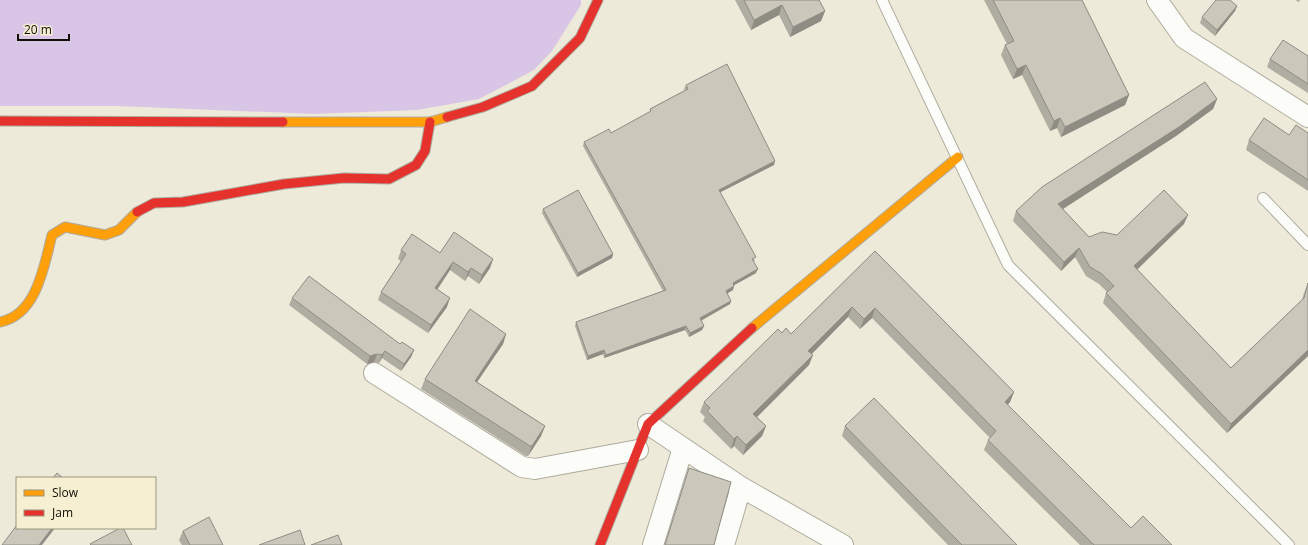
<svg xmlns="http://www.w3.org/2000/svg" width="1308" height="545" viewBox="0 0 1308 545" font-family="'Open Sans',sans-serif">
<rect width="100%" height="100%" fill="#eeead9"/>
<path fill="#d9c5e6" d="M0 0H581V5L552 51 534 70 479 99 417 110 314 114 118 106H0Z"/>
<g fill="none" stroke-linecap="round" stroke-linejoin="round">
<defs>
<g id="lane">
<path d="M882 0 1008 265 1289 545"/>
<path d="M1263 198 1308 245"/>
</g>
<g id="street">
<path d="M1157 0 1184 38 1308 117"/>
<path d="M374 373 522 467 535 469 638 450"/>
<path d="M648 424 741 487 843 545"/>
<path d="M653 545 683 448"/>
<path d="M724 545 741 487"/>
</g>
<g id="slow">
<path d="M283 122H430L447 117"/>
<path d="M0 322C37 315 44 266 52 235L65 227 105 235 119 230 137 212"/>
<path d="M752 328 958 157"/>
</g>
<g id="jam">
<path d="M447 117 483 107 532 86 580 38 598 0"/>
<path d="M0 121 283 122"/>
<path d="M137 212 154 203 183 202 284 184 344 178 389 179 416 165 425 151 430 122"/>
<path d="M600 545 648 424 752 328"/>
</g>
</defs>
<use href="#lane" stroke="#aeab9f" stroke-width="12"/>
<use href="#street" stroke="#aeab9f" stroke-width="22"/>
<use href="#slow" stroke="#aeab9f" stroke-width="11"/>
<use href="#jam" stroke="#aeab9f" stroke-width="11"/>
<use href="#lane" stroke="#fcfcf9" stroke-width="10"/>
<use href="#street" stroke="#fcfcf9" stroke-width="20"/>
<use href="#slow" stroke="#ff9f0a" stroke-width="9"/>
<use href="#jam" stroke="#e5322d" stroke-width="9"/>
</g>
<g fill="#afaca1">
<path d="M735 0H819L825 11 821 21 790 37 779 15 751 30Z"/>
<path d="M984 0H1082L1129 95 1125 105 1061 137 1057 128 1050 131 1022 75 1013 79 1001 55 1005 45 1007 44Z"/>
<path d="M1295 0H1300L1299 2Z"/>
<path d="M1237 6 1235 11 1215 36 1200 23 1202 17Z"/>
<path d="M1308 56V93L1267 67 1270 59Z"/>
<path d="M686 85 774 165 720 192 755 261H754L756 273 734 285V286L733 290 727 293 731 301 730 304 701 321 704 326 702 330 689 337 685 330 604 358 603 354 587 360 575 326 576 322 663 291 583 146 584 142 611 133 650 112V109L685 90 684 89Z"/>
<path d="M1217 99 1213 109 1176 136 1063 209 1089 237 1117 235 1184 224 1137 270 1231 368 1302 300 1304 293 1308 283V356L1227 433 1103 303 1106 293 1107 292 1099 284 1086 276 1075 257 1061 271 1013 221 1016 211Z"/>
<path d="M1308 133V191L1246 150 1249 140Z"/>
<path d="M543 209 613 254 612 258 577 277 542 213Z"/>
<path d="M401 250 440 253 493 259 490 268 479 284 468 276 465 281 450 270 437 290 447 307 428 333 378 300 381 292 401 261 398 259Z"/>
<path d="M875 251 1014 392 1010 402 1008 405 1131 528 1172 545H1080L984 450 988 440 990 438 872 318 860 329 848 317 811 354 809 365 757 417 766 426 762 436 743 455 734 446 731 449 703 421 705 417 700 412 704 402 782 333 791 334Z"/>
<path d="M292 298 414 350 411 357 401 371 382 358 379 363 374 362 367 364 289 305Z"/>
<path d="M506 334 503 344 477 382 545 426 541 436 528 456H526L421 389 425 379Z"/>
<path d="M845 426 1017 545H948L842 436Z"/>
<path d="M689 468 714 545H665L686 478Z"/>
<path d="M183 531 223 545H182L179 540Z"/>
</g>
<g fill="#8e8c83">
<path d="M782 5 779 15 751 30 754 20Z"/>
<path d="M1237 6 1235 11 1215 36 1217 30Z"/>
<path d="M825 11 821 21 790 37 793 27Z"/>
<path d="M1026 65 1022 75 1013 79 1017 69Z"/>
<path d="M1129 95 1125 105 1061 137 1065 127Z"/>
<path d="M1217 99 1213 109 1176 136 1055 214 1058 204Z"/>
<path d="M1060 118 1057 128 1050 131 1054 121Z"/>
<path d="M775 161 774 165 717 194 719 190Z"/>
<path d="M1188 215 1184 224 1130 276 1134 266Z"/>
<path d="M1079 248 1075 257 1061 271 1064 262Z"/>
<path d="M613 254 612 258 577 277 578 273Z"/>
<path d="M493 259 490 268 479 284 482 275Z"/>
<path d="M453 262 450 270 432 297 435 288Z"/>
<path d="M471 268 468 276 465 281 468 272Z"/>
<path d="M758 269 756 273 731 287 733 283Z"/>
<path d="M734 286 733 290 725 295 726 291Z"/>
<path d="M450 298 447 307 428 333 431 325Z"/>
<path d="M731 301 730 304 698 322 700 318Z"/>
<path d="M852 307 848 317 805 361 808 351Z"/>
<path d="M875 308 872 318 860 329 864 319Z"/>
<path d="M686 326 685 330 604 358 606 355Z"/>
<path d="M704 326 702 330 689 337 690 333Z"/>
<path d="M506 334 503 344 471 391 475 381Z"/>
<path d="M414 350 411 357 401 371 404 364Z"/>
<path d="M604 350 603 354 587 360 588 356Z"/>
<path d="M1308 350V356L1227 433 1231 424Z"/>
<path d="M385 351 382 358 379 363 382 355Z"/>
<path d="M377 354 374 362 367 364 370 356Z"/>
<path d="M813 355 809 365 750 424 753 414Z"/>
<path d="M1014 392 1010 402 1001 412 1005 402Z"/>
<path d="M545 426 541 436 528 456 532 446Z"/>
<path d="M766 426 762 436 743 455 746 445Z"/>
<path d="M737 436 734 446 731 449 734 439Z"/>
<path d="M52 528H55L42 545H39Z"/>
</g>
<g fill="#cbc8bb" stroke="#8e8c83">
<path d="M744 0H819L825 11 793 27 782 5 754 20Z"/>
<path d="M993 0H1082L1129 95 1065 127 1060 118 1054 121 1026 65 1017 69 1005 45 1014 41Z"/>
<path d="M1216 0H1230L1237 6 1217 30 1202 17Z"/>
<path d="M1283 40 1308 56V84L1270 59Z"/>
<path d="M727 64 775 161 719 190 756 257 752 259 758 269 733 283 734 286 726 291 731 301 700 318 704 326 690 333 686 326 606 355 604 350 588 356 576 322 666 290 584 142 609 129 611 133 651 111 650 109 688 89 686 85Z"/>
<path d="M1205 82 1217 99 1179 127 1058 204 1089 237 1102 232 1117 235 1164 190 1188 215 1134 266 1231 368 1304 298 1308 283V350L1231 424 1106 293 1114 286 1102 274 1090 267 1079 248 1064 262 1016 211 1042 187Z"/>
<path d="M1264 118 1289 135 1296 125 1308 133V180L1249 140Z"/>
<path d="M578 190 613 254 578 273 543 209Z"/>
<path d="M454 232 493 259 482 275 471 268 468 272 453 262 435 288 450 298 431 325 381 292 406 254 401 250 412 234 440 253Z"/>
<path d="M875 251 1014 392 1005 402 1131 528 1143 516 1172 545H1094L988 440 996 431 875 308 864 319 852 307 808 351 813 355 753 414 766 426 746 445 737 436 734 439 707 411 710 408 704 402 778 329 782 333 786 328 791 334Z"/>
<path d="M309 276 400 344 402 342 414 350 404 364 385 351 382 355 377 354 370 356 292 298Z"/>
<path d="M470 309 506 334 475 381 545 426 532 446H530L425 379Z"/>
<path d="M874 398 1017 545H962L845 426Z"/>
<path d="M689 468 731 482 714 545H665Z"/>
<path d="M57 473 63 478H53Z"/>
<path d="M209 517 223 545H190L183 531Z"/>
<path d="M17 525V528H52L39 545H2Z"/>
<path d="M120 528H123L132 545H91L90 544Z"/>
<path d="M300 530 305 545H259Z"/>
<path d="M338 535 342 545H311Z"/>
</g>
<rect x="16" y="477" width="140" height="52" fill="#f6efd1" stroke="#9a957f"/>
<rect x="24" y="490" width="20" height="6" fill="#ff9f0a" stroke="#9a957f"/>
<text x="52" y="497" font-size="12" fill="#100e05">Slow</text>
<rect x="24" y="510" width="20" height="6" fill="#e5322d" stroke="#9a957f"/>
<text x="52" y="517" font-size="12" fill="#100e05">Jam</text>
<path d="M18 34v6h51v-6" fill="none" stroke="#100e05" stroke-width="2"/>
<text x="24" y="34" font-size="12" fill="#100e05" stroke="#f6efd1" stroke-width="3" paint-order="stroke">20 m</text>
</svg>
